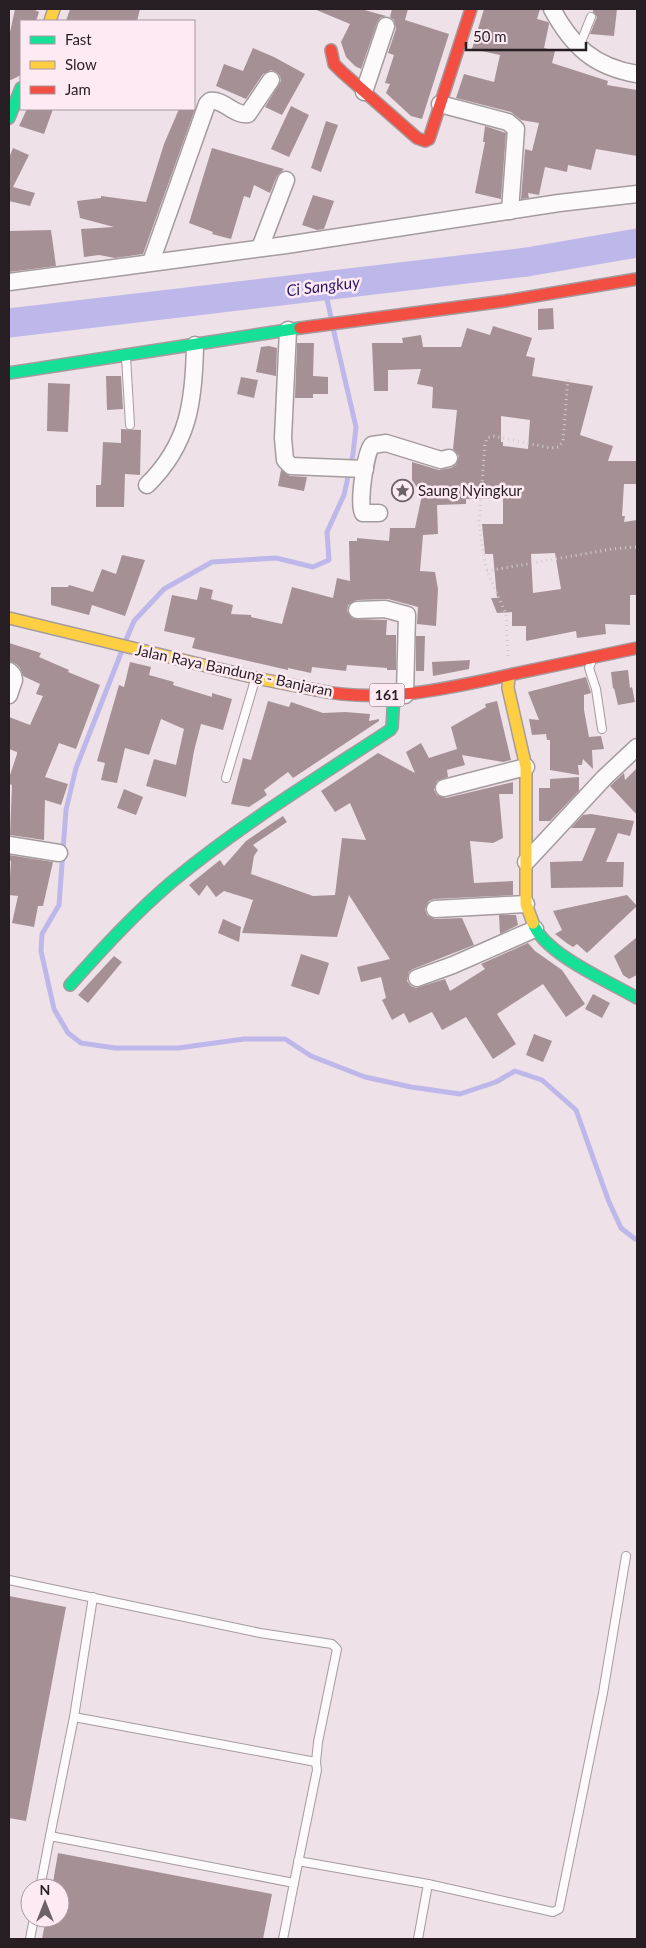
<svg xmlns="http://www.w3.org/2000/svg" width="646" height="1948" viewBox="0 0 646 1948" font-family="Lato,sans-serif">
<rect width="100%" height="100%" fill="#eee1e7"/>
<g fill="none" stroke-linecap="round" stroke-linejoin="round">
<g stroke="#beb8ea" stroke-width="5">
<path d="M324 286 331 317"/>
<path d="M126 640 134 621 164 589 212 562 276 558 313 567 329 560 327 532 344 495 353 454 356 427 333 328"/>
<path d="M121 653 76 768 66 810 59 905 42 934 41 951 54 1009 68 1033 81 1043 115 1048H178L244 1039H285L311 1056 365 1077 411 1087 460 1094 496 1082 515 1071 542 1080 576 1110 609 1202 621 1228 635 1239H637"/>
</g>
<path stroke="#beb8ea" stroke-width="29" d="M9 323 527 262 637 243"/>
</g>
<g fill="#a59195" fill-rule="evenodd">
<path d="M15 9H33L39 12 36 21H21V75L11 80 9 79V37Z"/>
<path d="M70 9H140L137 21H66Z"/>
<path d="M314 9H361L386 16 380 18 377 23 361 69 355 66 346 57 341 42 350 24Z"/>
<path d="M392 9H408L405 20 449 34 422 119 411 116 386 93 390 84 385 83 394 55 388 53 396 29 394 20 390 17Z"/>
<path d="M484 9H540L537 19 548 22 549 24 544 48 555 51 552 63 608 81 607 85 637 90V156L596 149 591 170 568 165 567 172 545 167 539 195 528 193 529 198 521 199 525 149 532 151 539 123 521 120 511 112 456 98 464 74 494 82 500 55 472 49Z"/>
<path d="M593 9H617L614 36 590 34 597 17 593 12Z"/>
<path d="M253 48 274 57 305 74 282 115 265 107 281 81 280 76 276 72 271 70 263 74 246 99 216 86 224 64 243 71Z"/>
<path d="M291 106 309 115 289 157 271 149Z"/>
<path d="M27 109H53L44 134 19 126Z"/>
<path d="M179 109H195L143 254 115 258 99 255 84 257 81 229 114 227 80 218 77 201 101 198V196L146 202 164 144Z"/>
<path d="M326 121 338 125 321 172 311 168Z"/>
<path d="M485 126 506 133 501 199 475 193 485 142H483Z"/>
<path d="M13 148 29 155 13 187 35 193 30 206 9 201V158Z"/>
<path d="M212 148 284 169 277 176 270 193 254 185 250 198 244 196 231 239 212 234 213 232 189 223Z"/>
<path d="M313 195 334 201 324 229 317 230 302 225Z"/>
<path d="M51 230 56 266 9 272V231Z"/>
<path d="M553 308 554 329 538 330V309Z"/>
<path d="M493 326 532 338 526 356 535 358 532 376 593 386 580 435 613 446 608 461H637V484H624L622 516H625L624 522 637 520 636 595H630V625L605 624 606 634 577 638 576 631 526 641V626H512V612L497 613 491 598H497L493 554H485L482 524H503V498L466 499V504L437 505 438 534 423 535 420 571 435 572 438 589 436 626 417 624 418 607 388 599 357 600 348 605 347 611 353 619 387 620 386 635H396V670H387V668L347 665 346 671 312 667 311 673 288 668V670L192 648 195 638 164 631 172 595 197 600 200 587 213 590 211 599 233 605 231 614 251 615V617L282 624 292 587 333 598 337 578 350 581 349 541H357V538L389 541 390 528H415L422 495 412 480V462L439 470 451 468 456 465 459 456 453 449 457 410 432 408 433 387 417 384 421 369 388 370V391H374L372 343H403L402 338 421 335 423 347H461L467 328 490 335ZM501 416 530 420 528 449 503 446V442H501ZM555 553 561 589 533 593 531 554Z"/>
<path d="M297 343H314L313 376 328 377V394H313V398H295Z"/>
<path d="M269 346 277 348 276 376 256 372 261 347Z"/>
<path d="M106 376H121L123 409 107 410Z"/>
<path d="M241 377 258 380 254 398 237 394Z"/>
<path d="M48 383 70 384 68 432 47 431Z"/>
<path d="M121 429 141 430 140 475 125 474 124 507H96V485H101L103 442 121 443Z"/>
<path d="M281 470 290 476 307 477 304 491 278 486Z"/>
<path d="M122 555 145 560 125 616 92 605 89 615 51 605V587H68L69 585 93 592 102 569 116 574Z"/>
<path d="M416 636H425L424 671H416Z"/>
<path d="M9 643 41 653 39 657 69 670 68 672 100 685 76 749 59 743 45 777 68 784 61 805 45 800 44 840 10 835 12 785 9 784V778L17 754V752L9 749V717L30 725 43 696 36 694 40 684 23 676 20 668 16 664 9 661Z"/>
<path d="M470 660 469 669 433 676 432 662Z"/>
<path d="M130 662 151 667 149 675 174 682 173 685 212 697V693L232 699 223 730 201 724 194 751 186 797 146 786 154 759 176 765 184 729 161 719 149 755 125 748 117 783 101 780 105 763 97 761 119 685 124 687Z"/>
<path d="M628 670 630 688 632 687 635 702 618 705 614 688 613 689 611 672Z"/>
<path d="M586 677 591 693 584 695V710L589 737 601 736 604 749 592 750 593 769 583 759 582 765H578L579 775 550 770V740H547L546 734 532 735 529 719 539 720 528 692Z"/>
<path d="M268 701 289 707 291 702 323 713 345 712 370 714 369 721 379 719V721L293 778 288 772 264 790 267 795 249 807 231 804 243 758 251 760Z"/>
<path d="M497 701 511 760 503 762 462 755 465 765 447 770 448 777 437 781 434 790 437 795 446 798 513 782V794H499L503 838 493 843 470 841 474 883 513 881V895L434 899 429 901 425 909 427 915 435 919 462 918 474 945 413 969 409 972 407 981 411 986 416 988 445 979 450 991 485 969 481 964 528 943 535 951 562 970 585 1004 566 1017 543 984 497 1014 516 1044 493 1059 466 1017 442 1030 432 1012 409 1023 404 1013 392 1020 382 1000 386 998 381 977 361 982 357 967 390 959 349 895 337 937 242 933 253 900 224 891 216 897 207 885 199 896 189 885 220 860 224 866 246 841 283 816 287 822 253 845 258 850 254 856 251 874 313 896 335 895 342 838 366 840 350 803 335 812 321 791 378 753 415 773 406 752 421 743 429 758 457 749 451 727 486 707 485 704Z"/>
<path d="M637 768V815L610 786 624 773 625 780Z"/>
<path d="M579 777V791L550 821H539V788H550V779Z"/>
<path d="M124 789 143 797 136 815 117 808Z"/>
<path d="M591 814 634 821 630 836 618 833 606 862H624L623 887 551 888 550 862 582 861 596 828H571L583 815Z"/>
<path d="M9 855 53 862 43 906H38L34 927 12 923 18 896 9 895 11 861 9 860Z"/>
<path d="M627 895 637 906 587 953 577 944 573 947 568 944 555 934 562 930 553 911Z"/>
<path d="M499 915H516L518 925 500 934Z"/>
<path d="M223 919 241 927 239 942 218 933Z"/>
<path d="M637 937V975L629 979 623 975 614 956Z"/>
<path d="M301 954 329 963 319 995 291 986Z"/>
<path d="M114 956 122 962 88 1003 78 995Z"/>
<path d="M593 994 610 1003 602 1018 585 1009Z"/>
<path d="M534 1034 552 1041 543 1062 526 1055Z"/>
<path d="M9 1596 66 1607 26 1821 9 1818Z"/>
<path d="M58 1853 272 1894 263 1939H42L46 1918H60V1888H52Z"/>
</g>
<g fill="none" stroke-linecap="round" stroke-linejoin="round">
<defs>
<g id="lane">
<path d="M579 47 591 17"/>
<path d="M126 357 130 425"/>
<path d="M591 663 589 668 596 689 602 729"/>
<path d="M226 778 255 680"/>
<path d="M9 1580 260 1633 332 1644 337 1649 318 1742 316 1762"/>
<path d="M74 1717 316 1762 317 1770 294 1883"/>
<path d="M50 1836 74 1717 93 1597"/>
<path d="M298 1861 428 1884 418 1939"/>
<path d="M428 1884 553 1912 559 1909 603 1693 626 1556"/>
<path d="M40 1888 50 1836 294 1883 283 1939"/>
<path d="M30 1939 34 1918"/>
</g>
<g id="street">
<path d="M552 9C572 46 594 67 637 74"/>
<path d="M364 92 386 26"/>
<path d="M440 104 508 122 516 129 510 211"/>
<path d="M260 248 286 180"/>
<path d="M151 262 207 104 210 101C224 99 234 116 248 114L271 80"/>
<path d="M9 282 286 245 559 203 637 194"/>
<path d="M288 330 283 438 285 460 291 466 365 469"/>
<path d="M147 485C189 444 194 401 195 345"/>
<path d="M379 513H363C358 503 365 454 372 445L386 443 441 460 449 458"/>
<path d="M357 610 385 609 407 615 405 695"/>
<path d="M9 671 13 675 14 680 9 695"/>
<path d="M444 788 526 767"/>
<path d="M9 845 59 853"/>
<path d="M526 862 604 778 637 747"/>
<path d="M435 909 526 904"/>
<path d="M417 978 453 965 535 929"/>
</g>
<g id="fast">
<path d="M9 118 21 88"/>
<path d="M9 373 300 328"/>
<path d="M533 923C544 954 608 981 637 998"/>
<path d="M70 985C103 948 136 912 174 880 242 824 317 778 390 730L392 727 394 695"/>
</g>
<g id="slow">
<path d="M50 21 54 9"/>
<path d="M9 618 256 678 316 690"/>
<path d="M509 676 508 688 526 767V904L533 923"/>
</g>
<g id="jam">
<path d="M331 50 334 64 342 72 417 138 425 141 429 139 471 9"/>
<path d="M300 328 505 301 637 279"/>
<path d="M316 690C381 704 446 689 509 675 552 666 594 657 637 648"/>
</g>
</defs>
<use href="#lane" stroke="#a49b9f" stroke-width="10"/>
<use href="#street" stroke="#a49b9f" stroke-width="19"/>
<use href="#fast" stroke="#a49b9f" stroke-width="14"/>
<use href="#slow" stroke="#a49b9f" stroke-width="14"/>
<use href="#jam" stroke="#a49b9f" stroke-width="14"/>
<g stroke="#d1cdcf" stroke-width="3" stroke-dasharray="1 4" stroke-linecap="butt">
<path d="M487 571 612 549 637 547"/>
<path d="M508 656 506 614 487 571 483 553 479 523 485 445 487 438 493 436 551 448 559 447 563 441 568 378"/>
</g>
<use href="#lane" stroke="#fcfafb" stroke-width="8"/>
<use href="#street" stroke="#fcfafb" stroke-width="16"/>
<use href="#fast" stroke="#16e098" stroke-width="11"/>
<use href="#slow" stroke="#ffcf43" stroke-width="11"/>
<use href="#jam" stroke="#f24e42" stroke-width="11"/>
</g>
<defs>
<symbol id="sight-ring" viewBox="-11 -11 22 22"><circle r="9.5" fill="#feeaf3" stroke="#6d6268" stroke-width="1.5"/><path d="M0-6L1.8-2.2L6-1.7L2.9 1.2L3.7 5.4L0 3.3L-3.7 5.4L-2.9 1.2L-6-1.7L-1.8-2.2Z" fill="#6d6268"/></symbol>
</defs>
<g fill-rule="evenodd">
<use href="#sight-ring" x="390" y="478" width="25" height="25"/>
</g>
<g text-anchor="middle" stroke-width="5" stroke-linejoin="round" paint-order="stroke">
<rect fill="#feeaf3" stroke="#685b61" stroke-width="1" x="369.5" y="683.5" width="35" height="23" rx="4"/>
<g font-size="14" font-weight="bold" fill="#271e23">
<text x="387" y="700">161</text>
</g>
<g font-size="15" fill="#271e23" stroke="#feeaf3" text-anchor="start">
<text x="418" y="496">Saung Nyingkur</text>
</g>
<g font-size="15" fill="#271e23" stroke="#feeaf3">
<text transform="translate(234 671) rotate(12)" y="5">Jalan Raya Bandung - Banjaran</text>
</g>
<g font-size="16" font-style="italic" fill="#2a1866" stroke="#feeaf3">
<text transform="translate(323 286) rotate(-7)" y="6">Ci Sangkuy</text>
</g>
</g>
<rect width="646" height="1948" fill="none" stroke="#271e23" stroke-width="20"/>
<rect x="20" y="20" width="175" height="90" fill="#feeaf3" stroke="#a898a0"/>
<rect x="30" y="36" width="25" height="8" fill="#16e098" stroke="#a898a0"/>
<text x="65" y="45" font-size="15" fill="#271e23">Fast</text>
<rect x="30" y="61" width="25" height="8" fill="#ffcf43" stroke="#a898a0"/>
<text x="65" y="70" font-size="15" fill="#271e23">Slow</text>
<rect x="30" y="86" width="25" height="8" fill="#f24e42" stroke="#a898a0"/>
<text x="65" y="95" font-size="15" fill="#271e23">Jam</text>
<g transform="translate(45 1903)"><circle r="24" fill="#feeaf3" stroke="#a898a0"/>
<path d="M0-4L9 19L0 12L-9 19Z" fill="#6d6268"/>
<text y="-8" font-size="14" font-weight="bold" text-anchor="middle" fill="#271e23">N</text>
</g>
<path d="M466 42v8h120v-8" fill="none" stroke="#271e23" stroke-width="2.5"/>
<text x="473" y="42" font-size="15" fill="#271e23" stroke="#feeaf3" stroke-width="4" paint-order="stroke">50 m</text>
</svg>
